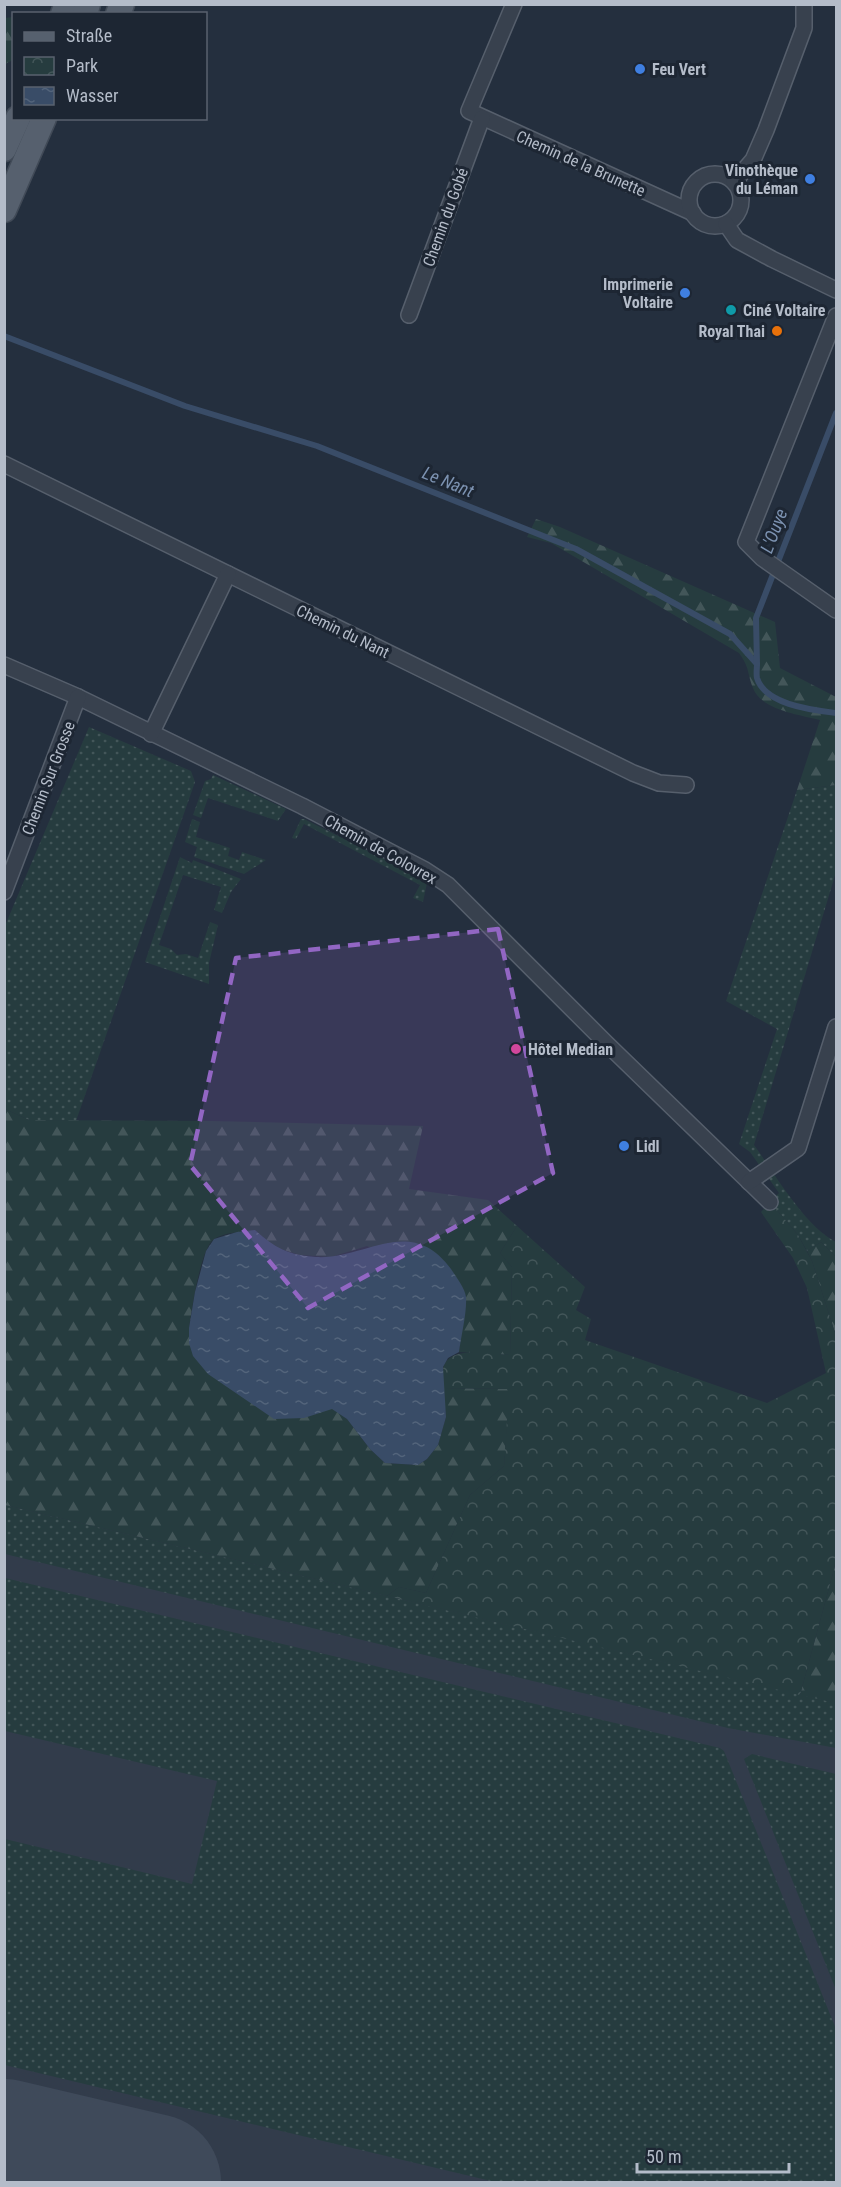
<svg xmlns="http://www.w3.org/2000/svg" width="841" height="2187" viewBox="0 0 841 2187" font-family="'Roboto Condensed',sans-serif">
<defs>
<pattern id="grass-dots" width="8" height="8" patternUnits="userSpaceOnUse" patternTransform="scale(1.5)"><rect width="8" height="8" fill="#263c3f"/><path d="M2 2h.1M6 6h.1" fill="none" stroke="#435659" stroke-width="1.8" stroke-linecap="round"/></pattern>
<pattern id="forest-firs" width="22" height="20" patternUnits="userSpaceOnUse" patternTransform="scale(1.5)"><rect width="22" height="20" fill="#263c3f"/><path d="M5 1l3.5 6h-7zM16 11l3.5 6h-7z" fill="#435659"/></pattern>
<pattern id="park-crowns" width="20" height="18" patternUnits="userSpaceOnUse" patternTransform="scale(1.5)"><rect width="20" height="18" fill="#263c3f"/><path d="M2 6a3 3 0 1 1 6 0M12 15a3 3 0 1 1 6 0" fill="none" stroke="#435659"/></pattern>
<pattern id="water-ripples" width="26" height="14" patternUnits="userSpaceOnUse" patternTransform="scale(1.5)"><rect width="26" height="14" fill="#394c67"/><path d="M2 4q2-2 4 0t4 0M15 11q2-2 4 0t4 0" fill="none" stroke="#53647b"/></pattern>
</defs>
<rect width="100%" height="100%" fill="#242f3e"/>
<path fill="#323c4b" d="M5 1505 836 1703V2182H5Z"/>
<g fill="url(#grass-dots)">
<path d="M89 727 191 771 195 782 76 1121 29 1120 5 1109 4 928Z"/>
<path d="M213 775 286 809 278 821 208 798 201 818 193 815 205 781 211 779Z"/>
<path d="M836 785V872L754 1145C775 1174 805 1226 836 1242V1263L835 1256 821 1242 807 1251 798 1235 770 1202 779 1193 750 1152 739 1144 777 1029 726 1001 797 790Z"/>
<path d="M192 819 200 822 196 837 230 848 228 856 239 860 242 852 266 860 244 874 194 857 197 847 185 842Z"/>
<path d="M301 819H304L425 879 427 883 423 902 413 898 420 885 304 824 296 839 292 838Z"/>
<path d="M180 857 192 863 193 860 241 879 231 892 222 913 214 910 221 887 183 875 159 945 171 949 177 955 186 954 198 958 210 922 218 925 209 963V984L145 962Z"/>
<path d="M5 1505 836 1703V1748L728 1728 5 1554Z"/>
<path d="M5 1578 720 1748 724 1751 836 2029V2182H495L5 2065V1839L192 1884 217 1781 5 1731Z"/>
<path d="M752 1754 836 1774V1990L744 1759Z"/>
</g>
<g fill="url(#forest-firs)">
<path d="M13 17V60L5 64V18Z"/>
<path d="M536 519 560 527 775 622 780 668 836 697V785L797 790 820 720C800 715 761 710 753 688 747 673 750 668 739 653L551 543 527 537Z"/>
<path d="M5 1109 29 1120 211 1121 423 1126 409 1189 488 1200 517 1226 500 1253 512 1267 510 1355 459 1352 466 1296 367 1246 331 1257 300 1255 274 1247 255 1230C243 1232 224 1232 214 1239 200 1249 192 1310 189 1328L323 1411 332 1408 347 1419 370 1449 385 1463 418 1465 427 1459 438 1445 446 1417 443 1388 510 1389 504 1466 470 1495 426 1593 399 1587 387 1596 5 1505Z"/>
<path d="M821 1242 835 1256 836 1263V1336L812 1261 807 1251Z"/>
<path d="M836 1562V1703L800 1695Z"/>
</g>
<path fill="url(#park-crowns)" d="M770 1202 798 1235 812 1261 836 1336V1562L800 1695 387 1596 399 1587 426 1593 470 1495 504 1466 509 1389 443 1388C443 1382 442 1375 443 1369 448 1344 491 1354 510 1355L512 1267 500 1253 517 1226 585 1287 576 1310 591 1319 585 1340 767 1403 826 1373 807 1288 793 1258 761 1212Z"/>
<path fill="url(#water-ripples)" d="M255 1230C275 1248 288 1255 316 1257 365 1260 410 1213 451 1269 456 1277 465 1288 466 1297 467 1313 461 1336 459 1352L448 1358 443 1367 446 1417 438 1445 427 1459 418 1465 385 1463 370 1449 347 1419 332 1409 304 1418 274 1419 208 1374 193 1356 189 1343V1328L195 1292 206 1251 214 1239 237 1232Z"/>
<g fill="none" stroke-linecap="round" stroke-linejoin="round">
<g stroke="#394c67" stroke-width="6">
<path d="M4 336 185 406 317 446 576 549 730 634 757 664C757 668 756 674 757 678 765 705 813 710 836 713"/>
<path d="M757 664 756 618 836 413"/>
</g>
<path stroke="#3f4a5a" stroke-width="136" d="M4 2147 153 2182"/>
<defs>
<g id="minor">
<path d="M514 4 469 111 693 213"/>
<circle cx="715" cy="200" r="26"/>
<path d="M734 182 753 160 766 130 804 28V4"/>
<path d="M726 224 737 240 772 259 836 290"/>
<path d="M409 315 482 118"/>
<path d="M836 316 746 542 762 558 836 610"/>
<path d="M4 464 633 773 659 783 686 785"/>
<path d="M4 665 78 697 302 806 425 870 448 885 606 1043 770 1202"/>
<path d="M151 734 228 574"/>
<path d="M4 892 78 697"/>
<path d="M749 1182 798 1148 836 1027"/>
</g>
<g id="primary">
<path d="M63 14 67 4"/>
<path d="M85 14 88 4"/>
<path d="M118 14 122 4"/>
<path d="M4 149 18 118"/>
<path d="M4 210 44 118"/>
</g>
</defs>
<use href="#minor" stroke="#565f6c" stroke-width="18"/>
<use href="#primary" stroke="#414a57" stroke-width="27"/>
<use href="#minor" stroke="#38414e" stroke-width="15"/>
<use href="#primary" stroke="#56606e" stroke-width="24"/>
</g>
<path fill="#9266c3" fill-opacity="0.2" stroke="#9266c3" stroke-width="4.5" stroke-dasharray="12 8" stroke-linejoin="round" d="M498 929 553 1173 308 1308 190 1165 236 958Z"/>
<g fill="#3f7fe0" stroke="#1d2633" stroke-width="2">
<circle cx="640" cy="69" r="6"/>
<circle cx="810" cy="179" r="6"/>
<circle cx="685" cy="293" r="6"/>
<circle cx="624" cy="1146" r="6"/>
</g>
<circle fill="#0f9aa8" stroke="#1d2633" stroke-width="2" cx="731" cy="310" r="6"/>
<circle fill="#e8710a" stroke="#1d2633" stroke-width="2" cx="777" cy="331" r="6"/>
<circle fill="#d1479c" stroke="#1d2633" stroke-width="2" cx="516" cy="1049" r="6"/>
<g text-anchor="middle" stroke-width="6" stroke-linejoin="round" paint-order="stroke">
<g font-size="16" font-weight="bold" fill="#b4bcc9" stroke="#1d2633" text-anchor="start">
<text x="652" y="75">Feu Vert</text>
<text x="798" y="176" text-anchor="end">Vinothèque<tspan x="798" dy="18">du Léman</tspan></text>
<text x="673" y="290" text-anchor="end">Imprimerie<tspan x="673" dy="18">Voltaire</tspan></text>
<text x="743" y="316">Ciné Voltaire</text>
<text x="765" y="337" text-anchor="end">Royal Thai</text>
<text x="528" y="1055">Hôtel Median</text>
<text x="636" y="1152">Lidl</text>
</g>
<g font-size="16" fill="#b4bcc9" stroke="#1d2633">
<text transform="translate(581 163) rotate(24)" y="6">Chemin de la Brunette</text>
<text transform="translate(445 217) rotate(-70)" y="6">Chemin du Gobé</text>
<text transform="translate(343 631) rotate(26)" y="6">Chemin du Nant</text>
<text transform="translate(48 778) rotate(-69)" y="6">Chemin Sur Grosse</text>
<text transform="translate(381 849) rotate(29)" y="6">Chemin de Colovrex</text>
</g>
<g font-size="18" font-style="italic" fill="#7c92b1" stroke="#1d2633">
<text transform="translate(448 482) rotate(22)" y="6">Le Nant</text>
<text transform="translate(774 531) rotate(-69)" y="6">L'Ouye</text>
</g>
</g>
<rect width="841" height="2187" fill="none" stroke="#b4bcc9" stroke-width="12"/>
<rect x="12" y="12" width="195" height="108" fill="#1d2633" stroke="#59626f" stroke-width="1.5"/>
<rect x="24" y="32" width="30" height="9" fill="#56606e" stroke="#59626f" stroke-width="1.5"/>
<text x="66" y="42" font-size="18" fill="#b4bcc9">Straße</text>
<rect x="24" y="57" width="30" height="18" fill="url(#park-crowns)" stroke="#59626f" stroke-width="1.5"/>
<text x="66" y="72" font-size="18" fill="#b4bcc9">Park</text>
<rect x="24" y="87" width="30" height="18" fill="url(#water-ripples)" stroke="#59626f" stroke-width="1.5"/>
<text x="66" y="102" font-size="18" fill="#b4bcc9">Wasser</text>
<path d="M637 2163v9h152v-9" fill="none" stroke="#b4bcc9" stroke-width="3"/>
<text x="646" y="2163" font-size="18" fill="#b4bcc9" stroke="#1d2633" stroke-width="4.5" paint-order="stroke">50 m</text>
</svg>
